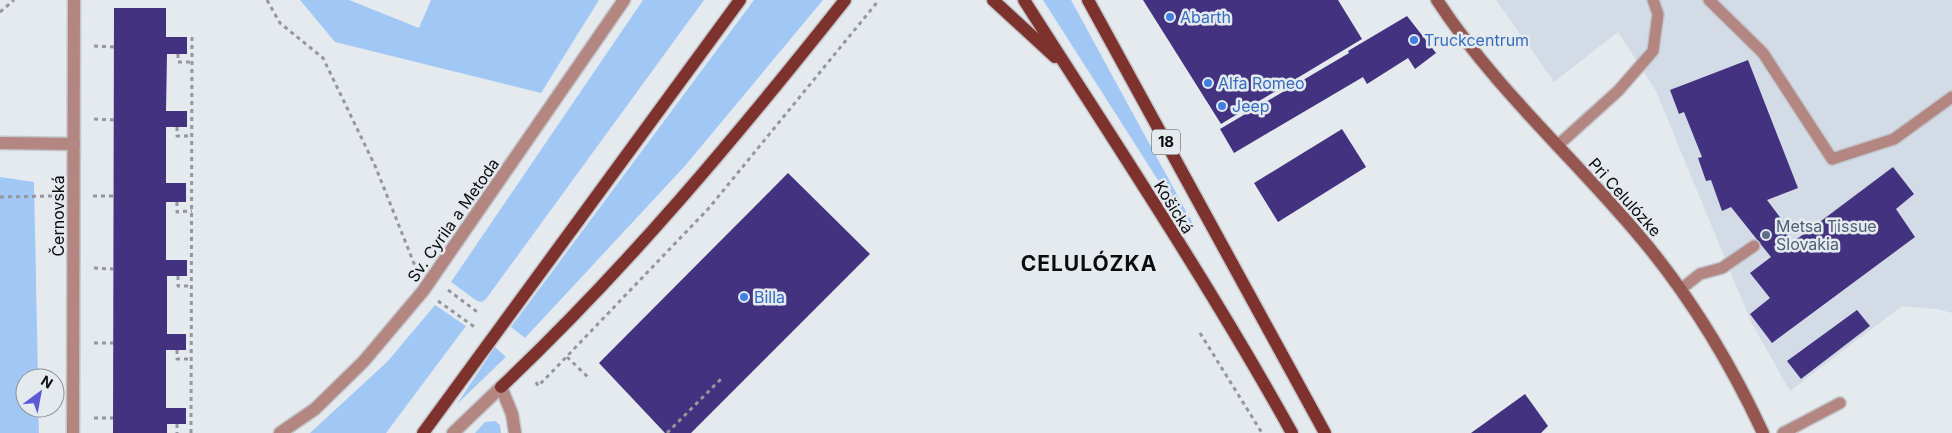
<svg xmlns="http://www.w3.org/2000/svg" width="1952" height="433" viewBox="0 0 1952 433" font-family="Inter,sans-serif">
<rect width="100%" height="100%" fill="#e5eaef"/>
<path fill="#d2dbe6" d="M1496 0H1952V313L1937 309 1902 306 1790 391 1752 324 1656 91 1618 32 1554 82Z"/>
<g fill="#a1c8f5">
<path d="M300 0H349L419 28 431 0H599L541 93 335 42Z"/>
<path d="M643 0H704L486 299 482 302 477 301 451 282Z"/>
<path d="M754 0H823L684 167 525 338 511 327Z"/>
<path d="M1043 0H1071L1192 222 1191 225 1186 224Z"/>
<path d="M0 177 34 182 38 378H25V408H38L39 433H0Z"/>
<path d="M435 305 466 326 386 433H310L388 361Z"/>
<path d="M495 347 506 357 457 404Z"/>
<path d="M495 421 500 425 501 433H475L485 422Z"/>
</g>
<g fill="#43327f">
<path d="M1143 0H1338L1362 39 1221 124Z"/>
<path d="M114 8H166V37H187V54H167L166 111H187V127H166V183H186V202H166V260H187V276H167V334H186V350H166V408H186V424H167V433H113Z"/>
<path d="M1407 16 1436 53 1415 69 1408 58 1367 84 1363 77 1234 153 1220 129 1349 53 1348 51Z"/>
<path d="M1748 60 1798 188 1767 200 1788 228 1783 230 1793 242 1893 167 1914 194 1896 209 1915 237 1772 343 1750 314 1770 298 1750 273 1771 257 1731 207 1722 211 1711 180 1706 181 1698 158 1702 157 1684 112 1679 114 1670 90Z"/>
<path d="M1342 129 1366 167 1278 222 1254 183Z"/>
<path d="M788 173 870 254 691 433H665L599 363Z"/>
<path d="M1857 310 1870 326 1801 379 1787 361Z"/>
<path d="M1525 394 1548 426 1541 433H1471Z"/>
</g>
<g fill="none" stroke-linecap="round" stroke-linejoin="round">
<defs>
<g id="lane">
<path d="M1709 0 1763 53 1832 159 1894 139 1952 97"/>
<path d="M1557 146 1618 91 1653 51 1658 14 1653 0"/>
<path d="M1681 289 1700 274 1722 268 1754 246"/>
<path d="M1783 433 1840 403"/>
</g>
<g id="street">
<path d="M0 143 74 144"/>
<path d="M73 433 74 0"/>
<path d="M280 433 315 409 364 361 423 291 624 0"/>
<path d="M453 433 501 387 512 414 515 433"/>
</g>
<path id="secondary" d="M1437 0C1493 86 1570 154 1636 232 1689 294 1729 360 1763 433"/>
<g id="primary">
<path d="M993 0 1055 57"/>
<path d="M1024 0C1115 143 1210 285 1292 433"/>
<path d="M1088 0 1325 433"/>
<path d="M501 387C626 269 738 135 845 0"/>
<path d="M423 433 740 0"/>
</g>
</defs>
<use href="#lane" stroke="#c2c6cb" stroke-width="14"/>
<use href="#street" stroke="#c2c6cb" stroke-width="15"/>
<use href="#secondary" stroke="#c2c6cb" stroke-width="15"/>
<use href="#primary" stroke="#c2c6cb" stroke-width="15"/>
<g stroke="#94979b" stroke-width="3" stroke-dasharray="4 4" stroke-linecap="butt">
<path d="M267 0 280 23 323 58 376 168 415 266"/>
<path d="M0 12 14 0"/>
<path d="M94 46 114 47"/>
<path d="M178 54V62H192"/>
<path d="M94 119 114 120"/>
<path d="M177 127V136H192"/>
<path d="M93 196H113"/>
<path d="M0 197 54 196"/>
<path d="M177 202V212L192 211"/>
<path d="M94 268 113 269"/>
<path d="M178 276V286H191"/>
<path d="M448 290 480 314"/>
<path d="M438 301 476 328"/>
<path d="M1200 333 1262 433"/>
<path d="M94 343H113"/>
<path d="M177 350V359H191"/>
<path d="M567 357 589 378"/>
<path d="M536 382 538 386 549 375 709 208 879 0"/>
<path d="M94 418H113"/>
<path d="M177 424V433"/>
<path d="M191 433 192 33"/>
<path d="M667 433 721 379"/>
</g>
<use href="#lane" stroke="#b38681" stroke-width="11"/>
<use href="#street" stroke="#b38681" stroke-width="12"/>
<use href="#secondary" stroke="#955650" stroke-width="12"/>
<use href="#primary" stroke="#7d322d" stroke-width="12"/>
</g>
<g fill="#3f7fe0" stroke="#e5eaef" stroke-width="2">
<circle cx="1170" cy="17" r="5"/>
<circle cx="1414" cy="40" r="5"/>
<circle cx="1208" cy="83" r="5"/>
<circle cx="1222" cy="106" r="5"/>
<circle cx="744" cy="297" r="5"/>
</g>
<circle fill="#5c6f8a" stroke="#e5eaef" stroke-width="2" cx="1766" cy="235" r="5"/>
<g text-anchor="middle" stroke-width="5" stroke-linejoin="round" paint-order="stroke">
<rect fill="#e5eaef" stroke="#4c4e51" stroke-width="1" x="1152" y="129.5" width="28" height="25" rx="4"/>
<g font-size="15" font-weight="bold" fill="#0a0b0d">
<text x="1166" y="147">18</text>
</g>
<g font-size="16" fill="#366cbe" stroke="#e5eaef" text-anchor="start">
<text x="1180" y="23">Abarth</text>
<text x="1424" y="46">Truckcentrum</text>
<text x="1218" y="89">Alfa Romeo</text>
<text x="1232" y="112">Jeep</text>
<text x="754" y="303">Billa</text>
</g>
<g font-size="16" fill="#0a0b0d" stroke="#e5eaef">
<text transform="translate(1625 197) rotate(48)" y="6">Pri Celulózke</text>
<text transform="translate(1174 207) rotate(58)" y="6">Košická</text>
<text transform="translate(58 216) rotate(-90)" y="6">Černovská</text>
<text transform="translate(453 220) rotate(-55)" y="6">Sv. Cyrila a Metoda</text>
</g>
<g font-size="16" fill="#4e5e75" stroke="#e5eaef" text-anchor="start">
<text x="1776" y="232">Metsa Tissue<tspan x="1776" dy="18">Slovakia</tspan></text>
</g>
<g font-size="21" font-weight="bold" letter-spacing="1" fill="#0a0b0d" stroke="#e5eaef">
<text x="1089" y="271">CELULÓZKA</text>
</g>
</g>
<g transform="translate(40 393) rotate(32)"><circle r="24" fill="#e5eaef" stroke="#8d9195"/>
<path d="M0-4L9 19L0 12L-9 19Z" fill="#5b5cd4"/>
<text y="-8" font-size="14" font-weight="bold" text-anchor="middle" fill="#0a0b0d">N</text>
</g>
</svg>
